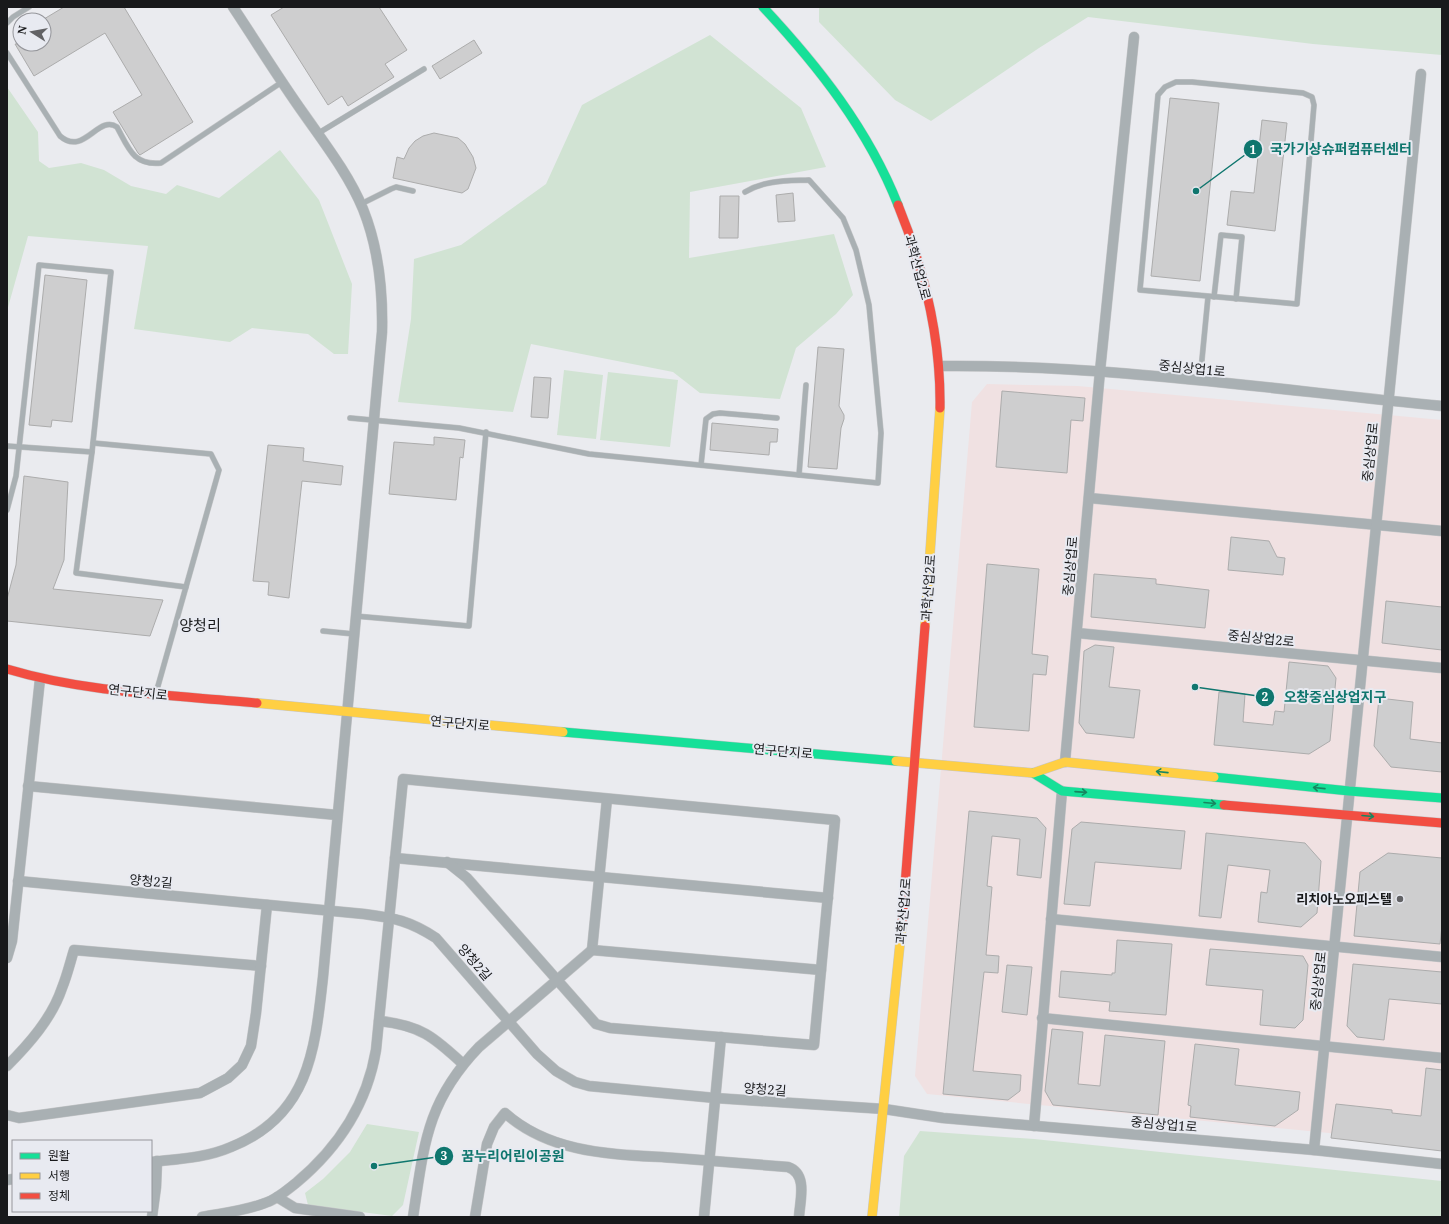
<svg xmlns="http://www.w3.org/2000/svg" width="1449" height="1224" viewBox="0 0 1449 1224" font-family="'Noto Serif','Noto Sans KR',serif">
<rect width="100%" height="100%" fill="#eaebef"/>
<path fill="#f0e1e2" d="M987 384 1078 386 1442 420V1144L927 1094 915 1076 972 402Z"/>
<g fill="#d1e3d3">
<path d="M819 7H1442V55L1313 44 1088 17 1039 48 931 121 895 100 819 22Z"/>
<path d="M710 35 801 108 826 167 690 192 689 258 834 234 853 295 836 314 796 348 780 399 700 393 673 372 531 344 513 412 398 402 411 319 414 259 461 245 546 184 582 105Z"/>
<path d="M7 87 38 132 39 161 49 168 81 163 104 170 131 186 166 194 177 185 219 198 280 150 319 200 352 284 348 354H334L308 334 252 328 230 342 134 329 148 246 28 236 7 311Z"/>
<path d="M564 370 603 375 596 439 557 435Z"/>
<path d="M608 372 678 380 670 447 600 440Z"/>
<path d="M367 1124 419 1132 403 1205 392 1216 308 1205 305 1193 323 1179 350 1152Z"/>
<path d="M920 1131 1034 1139 1442 1181V1217H899L904 1156Z"/>
</g>
<g fill="#cececf" stroke="#acacac">
<path d="M64 7H124L193 122 140 155 138 153 113 112 142 95 105 33 34 76 15 44H44V19Z"/>
<path d="M284 7H379L407 50 385 64 394 77 348 106 342 96 328 105 271 15Z"/>
<path d="M474 40 482 53 440 79 432 66Z"/>
<path d="M1170 98 1219 103 1200 281 1151 276Z"/>
<path d="M1262 120 1287 123 1275 231 1227 225 1231 191 1254 193Z"/>
<path d="M434 133 458 138 465 144 473 157 476 168 468 189 462 193 393 178 397 157 404 159 409 148 415 141 423 136Z"/>
<path d="M793 193 795 221 778 222 776 195Z"/>
<path d="M720 196H739L738 238H719Z"/>
<path d="M45 275 87 280 72 422 52 420 51 427 29 425Z"/>
<path d="M818 347 844 349 839 406 844 415V419L841 428 837 469 808 467Z"/>
<path d="M534 377 551 378 548 418 531 417Z"/>
<path d="M1002 391 1085 398 1083 421 1071 420 1067 473 996 467Z"/>
<path d="M712 423 778 429 777 442H770L769 455 710 450Z"/>
<path d="M434 437 465 440 463 458 460 457 456 500 389 494 394 442 434 445Z"/>
<path d="M268 445 304 448 303 461 343 466 341 485 302 481 289 598 268 595 269 582 253 581Z"/>
<path d="M24 476 68 482 64 560 53 589 163 600 150 636 7 621V599L16 565Z"/>
<path d="M1231 537 1269 541 1277 557 1285 558 1283 575 1228 570Z"/>
<path d="M987 564 1039 569 1032 654 1048 656 1046 675 1033 674 1029 731 974 727Z"/>
<path d="M1094 574 1156 579V584L1209 590 1205 628 1091 617Z"/>
<path d="M1386 601 1442 607V650L1382 643Z"/>
<path d="M1095 645 1114 647 1109 687 1140 690 1134 738 1086 733 1079 723 1084 651Z"/>
<path d="M1289 662 1328 666 1336 678 1330 741 1309 754 1214 745 1219 692 1245 694 1243 722 1273 725 1275 711 1284 712Z"/>
<path d="M1379 698 1413 702 1410 739 1442 743V772L1391 767 1374 746Z"/>
<path d="M969 811 1037 818 1046 828 1041 878 1017 875 1020 839 992 836 987 886 992 887 986 955 999 956 998 973 984 972 973 1071 1021 1075 1020 1091 1008 1100 943 1094Z"/>
<path d="M1081 822 1185 831 1181 869 1095 862 1090 906 1064 904 1072 829Z"/>
<path d="M1206 833 1305 843 1321 861 1317 913 1301 927 1258 922 1261 892 1267 893 1270 870 1228 865 1221 918 1199 916Z"/>
<path d="M1388 853 1442 858V925L1440 944 1354 936 1360 872Z"/>
<path d="M1117 940 1172 944 1166 1015 1109 1011 1110 1002 1059 997 1061 971 1112 975V973H1115Z"/>
<path d="M1210 949 1303 956 1308 965 1303 1020 1295 1028 1260 1025 1263 990 1206 985Z"/>
<path d="M1353 964 1442 972V1004L1389 999 1384 1040 1357 1037 1347 1026Z"/>
<path d="M1007 965 1032 967 1027 1015 1002 1012Z"/>
<path d="M1052 1029 1083 1032 1078 1084 1100 1086 1105 1035 1165 1041 1158 1115 1053 1105 1045 1091Z"/>
<path d="M1195 1044 1239 1049 1235 1085 1300 1092 1298 1110 1275 1126 1190 1117 1191 1106 1188 1105Z"/>
<path d="M1426 1068 1442 1070V1151L1331 1138 1336 1104 1392 1110V1113L1421 1116Z"/>
</g>
<g fill="none" stroke-linecap="round" stroke-linejoin="round">
<defs>
<g id="lane">
<path d="M7 23 13 17 29 7"/>
<path d="M7 53 60 136C84 157 98 114 117 127 128 147 133 166 161 163L282 82"/>
<path d="M1176 82H1192L1303 93 1312 97 1314 105 1297 304 1140 290 1158 95 1165 87Z"/>
<path d="M317 134 424 69"/>
<path d="M361 204 391 189 396 187 413 191"/>
<path d="M1214 297 1221 235 1242 237 1236 299"/>
<path d="M1200 380 1208 297"/>
<path d="M350 418 459 428 589 454 878 483 881 433 869 305 856 250 843 218 809 180C786 181 765 180 745 192"/>
<path d="M93 443 211 454 219 470 156 693"/>
<path d="M7 446 92 452"/>
<path d="M701 465 706 419 713 414 720 413 777 418"/>
<path d="M799 475 806 385"/>
<path d="M7 510 16 476 39 265 111 272 92 452 76 573 186 587"/>
<path d="M355 616 469 626 486 432"/>
<path d="M323 631 354 634"/>
</g>
<g id="street">
<path d="M939 366C1105 364 1276 390 1442 406"/>
<path d="M1089 498 1442 531"/>
<path d="M1077 633 1442 668"/>
<path d="M1065 762 1100 371 1134 37"/>
<path d="M28 786 337 815"/>
<path d="M607 799 592 950 821 970"/>
<path d="M395 858 828 898"/>
<path d="M18 881 364 914C395 918 410 921 436 938L537 1054 556 1071 575 1082 589 1086 715 1098 884 1109 943 1118 1314 1150 1442 1164"/>
<path d="M1051 919 1442 957"/>
<path d="M7 958 12 941 40 679"/>
<path d="M1042 1018 1442 1058"/>
<path d="M379 1021C420 1025 434 1037 463 1064"/>
<path d="M7 1066C29 1044 52 1018 62 988 67 976 70 963 74 950L261 966"/>
<path d="M7 1115 19 1118 200 1093 228 1078 242 1065 251 1046 256 1013 267 905"/>
<path d="M1034 1126 1062 791"/>
<path d="M1314 1150 1421 74"/>
<path d="M151 1162C178 1159 206 1158 231 1147 309 1116 315 1050 323 977L382 332C383 290 379 249 363 209 349 175 325 144 304 114 279 79 257 43 233 7"/>
<path d="M7 1180 13 1179"/>
<path d="M277 1197 295 1208 360 1217"/>
<path d="M152 1217 156 1187 157 1161"/>
<path d="M202 1217C223 1213 245 1211 265 1203 276 1200 287 1190 296 1183 338 1148 367 1104 376 1050L403 779 835 820 814 1045 610 1028 596 1024 467 878 447 862"/>
<path d="M413 1217C424 1146 426 1102 479 1047L592 950"/>
<path d="M475 1217 487 1144 494 1127 505 1113C552 1155 616 1154 675 1158 713 1161 751 1164 788 1167 808 1174 800 1200 799 1217"/>
<path d="M704 1217 721 1037"/>
</g>
<g id="fast">
<path d="M763 7C818 66 868 129 898 205"/>
<path d="M563 732 896 761"/>
<path d="M1033 773 1062 791 1224 805"/>
<path d="M1214 777 1349 791 1442 798"/>
</g>
<g id="slow">
<path d="M925 626 940 408"/>
<path d="M257 703 563 732"/>
<path d="M896 761 1033 773 1065 762 1214 777"/>
<path d="M872 1217 902 924"/>
</g>
<g id="jam">
<path d="M898 205C924 269 941 338 940 408"/>
<path d="M7 669C87 693 173 695 257 703"/>
<path d="M1224 805 1442 823"/>
<path d="M902 924 925 626"/>
</g>
</defs>
<use href="#lane" stroke="#c5c6c8" stroke-width="6"/>
<use href="#street" stroke="#c5c6c8" stroke-width="11"/>
<use href="#fast" stroke="#c5c6c8" stroke-width="10"/>
<use href="#slow" stroke="#c5c6c8" stroke-width="10"/>
<use href="#jam" stroke="#c5c6c8" stroke-width="10"/>
<use href="#lane" stroke="#a9b0b3" stroke-width="5"/>
<use href="#street" stroke="#a9b0b3" stroke-width="10"/>
<use href="#fast" stroke="#16e098" stroke-width="9"/>
<use href="#slow" stroke="#ffcf43" stroke-width="9"/>
<use href="#jam" stroke="#f24e42" stroke-width="9"/>
</g>
<defs><path id="oneway-shaft" d="M-6 0H5M1.5-3L5.5 0L1.5 3" fill="none" stroke-width="1.6" stroke-linecap="round" stroke-linejoin="round"/></defs>
<g stroke="#178660">
<use href="#oneway-shaft" transform="translate(1162 772) rotate(-174)"/>
<use href="#oneway-shaft" transform="translate(1319 788) rotate(-174)"/>
<use href="#oneway-shaft" transform="translate(1081 792) rotate(4)"/>
<use href="#oneway-shaft" transform="translate(1210 803) rotate(5)"/>
<use href="#oneway-shaft" transform="translate(1368 816) rotate(5)"/>
</g>
<circle fill="#626265" stroke="#e8eaf1" stroke-width="1.5" cx="1400" cy="899" r="4"/>
<g text-anchor="middle" stroke-width="4" stroke-linejoin="round" paint-order="stroke">
<g font-size="13" fill="#18191b" stroke="#e8eaf1">
<text transform="translate(918 267) rotate(75)" y="5">과학산업2로</text>
<text transform="translate(1192 368) rotate(6)" y="5">중심상업1로</text>
<text transform="translate(1370 452) rotate(-84)" y="5">중심상업로</text>
<text transform="translate(1070 566) rotate(-85)" y="5">중심상업로</text>
<text transform="translate(928 588) rotate(-86)" y="5">과학산업2로</text>
<text transform="translate(1261 638) rotate(6)" y="5">중심상업2로</text>
<text transform="translate(138 692) rotate(6)" y="5">연구단지로</text>
<text transform="translate(460 723) rotate(5)" y="5">연구단지로</text>
<text transform="translate(783 751) rotate(5)" y="5">연구단지로</text>
<text transform="translate(151 881) rotate(5)" y="5">양청2길</text>
<text transform="translate(903 911) rotate(-85)" y="5">과학산업2로</text>
<text transform="translate(475 962) rotate(49)" y="5">양청2길</text>
<text transform="translate(1318 981) rotate(-84)" y="5">중심상업로</text>
<text transform="translate(765 1089) rotate(4)" y="5">양청2길</text>
<text transform="translate(1164 1124) rotate(5)" y="5">중심상업1로</text>
</g>
<g font-size="13" font-weight="bold" fill="#18191b" stroke="#e8eaf1" text-anchor="end">
<text x="1392" y="904">리치아노오피스텔</text>
</g>
<g font-size="15" fill="#18191b" stroke="#e8eaf1">
<text x="200" y="631">양청리</text>
</g>
</g>
<path fill="none" stroke="#0f766e" stroke-width="1.5" d="M1196 191L1253 149M1195 687L1265 697M374 1166L444 1156"/>
<g fill="#0f766e" stroke="#e8eaf1" stroke-width="1.5">
<circle cx="1196" cy="191" r="4"/>
<circle cx="1195" cy="687" r="4"/>
<circle cx="374" cy="1166" r="4"/>
<circle cx="1253" cy="149" r="10"/>
<circle cx="1265" cy="697" r="10"/>
<circle cx="444" cy="1156" r="10"/>
</g>
<g font-size="12" text-anchor="middle" font-weight="bold" fill="#fff">
<text x="1253" y="154">1</text>
<text x="1265" y="701">2</text>
<text x="444" y="1160">3</text>
</g>
<g font-size="14" text-anchor="middle" font-weight="bold" fill="#0f766e" stroke="#e8eaf1" stroke-width="4" stroke-linejoin="round" paint-order="stroke">
<text x="1341" y="154">국가기상슈퍼컴퓨터센터</text>
<text x="1335" y="702">오창중심상업지구</text>
<text x="513" y="1161">꿈누리어린이공원</text>
</g>
<rect width="1449" height="1224" fill="none" stroke="#18191b" stroke-width="16"/>
<rect x="12" y="1140" width="140" height="72" fill="#e8eaf1" stroke="#95969b"/>
<rect x="20" y="1153" width="20" height="6" fill="#16e098" stroke="#95969b"/>
<text x="48" y="1160" font-size="12" fill="#18191b">원활</text>
<rect x="20" y="1173" width="20" height="6" fill="#ffcf43" stroke="#95969b"/>
<text x="48" y="1180" font-size="12" fill="#18191b">서행</text>
<rect x="20" y="1193" width="20" height="6" fill="#f24e42" stroke="#95969b"/>
<text x="48" y="1200" font-size="12" fill="#18191b">정체</text>
<g transform="translate(32 32) rotate(281)"><circle r="19" fill="#e8eaf1" stroke="#95969b"/>
<path d="M0-3L7 15L0 10L-7 15Z" fill="#626265"/>
<text y="-6" font-size="11" font-weight="bold" text-anchor="middle" fill="#18191b">N</text>
</g>
</svg>
